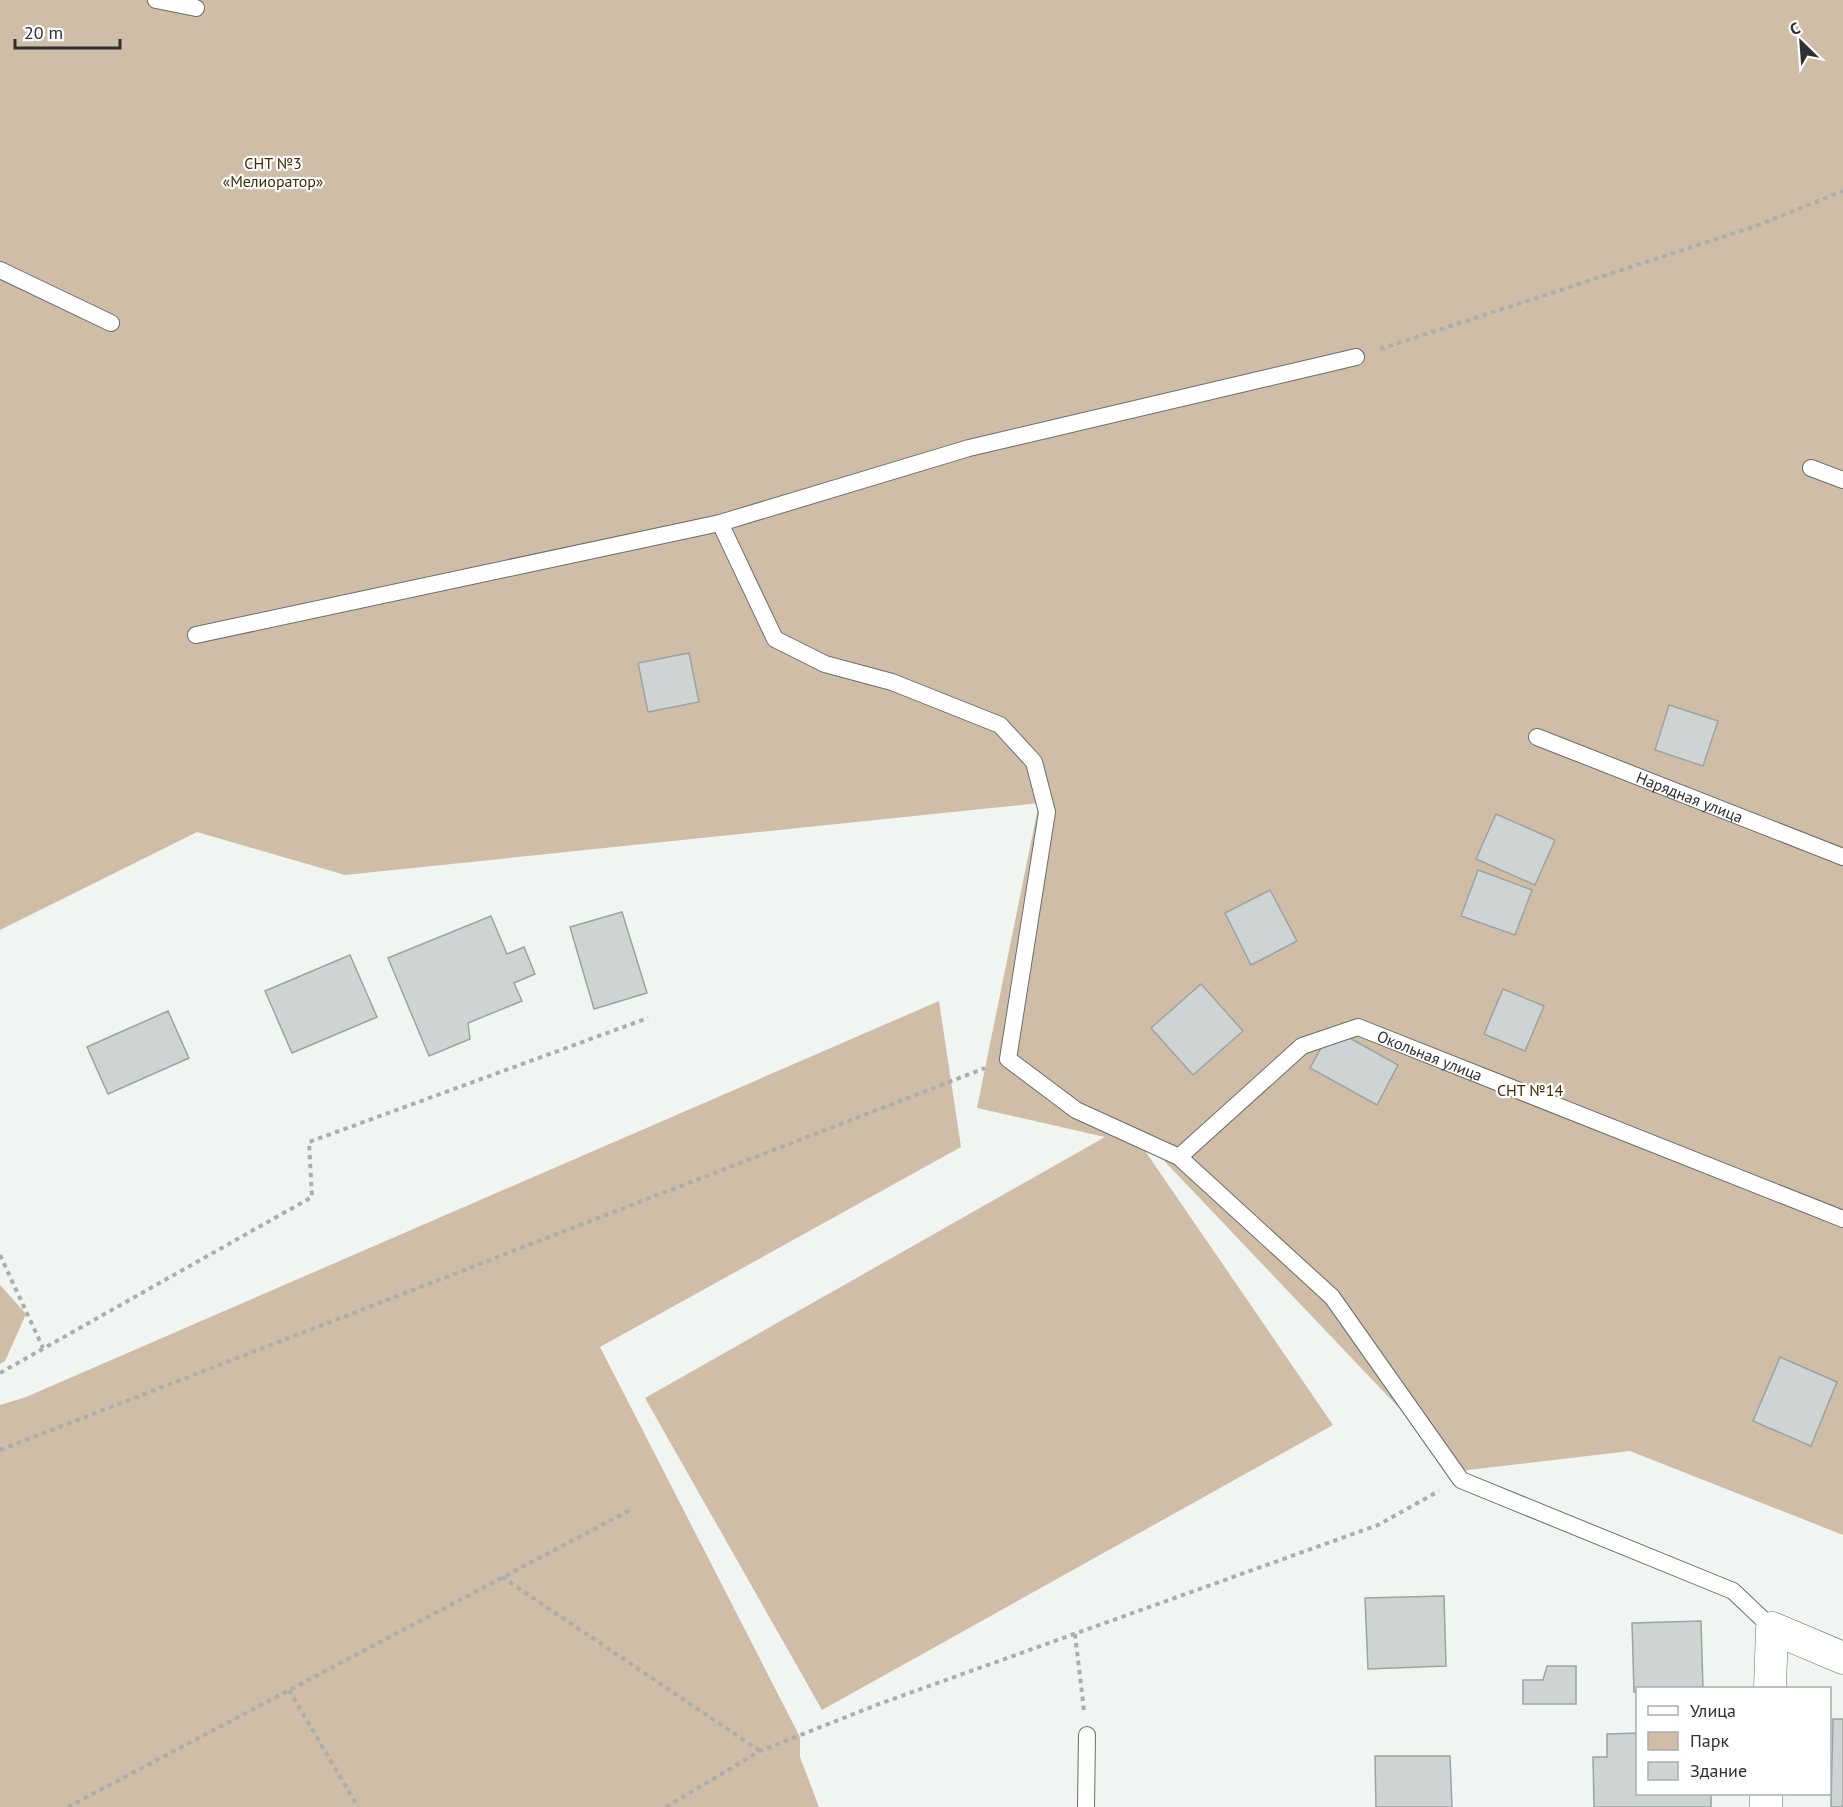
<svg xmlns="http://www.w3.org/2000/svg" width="1843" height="1807" viewBox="0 0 1843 1807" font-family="'PT Sans',sans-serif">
<rect width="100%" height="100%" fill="#f1f5f1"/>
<g fill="#cfbda7">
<path d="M0 0H1843V1535L1630 1451 1459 1471 1151 1147 1141 1145 1333 1425 822 1710 645 1398 1105 1137 977 1108 1039 803 345 875 197 832 0 930Z"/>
<path d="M939 1001 961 1147 600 1347 800 1737V1757L819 1807H0V1405L26 1397Z"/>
<path d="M0 1285 26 1314 5 1361 0 1364Z"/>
</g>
<g fill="#ced4d3" stroke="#9da3a1" stroke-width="1.5">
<path d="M689 653 699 702 648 712 638 663Z"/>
<path d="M1669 705 1718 721 1703 766 1655 750Z"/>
<path d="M1496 814 1555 840 1535 885 1476 859Z"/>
<path d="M1478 870 1532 890 1515 935 1461 916Z"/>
<path d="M1270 890 1297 941 1251 965 1225 913Z"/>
<path d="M622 912 647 993 594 1009 570 927Z"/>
<path d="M491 916 507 954 524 947 535 974 514 983 522 1001 468 1023 470 1039 429 1056 388 958Z"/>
<path d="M350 955 377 1017 292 1053 265 991Z"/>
<path d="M1201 984 1243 1031 1193 1075 1151 1028Z"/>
<path d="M1503 989 1544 1006 1525 1051 1484 1034Z"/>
<path d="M168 1011 189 1058 108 1094 87 1047Z"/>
<path d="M1332 1028 1398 1065 1377 1105 1310 1068Z"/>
<path d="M1780 1357 1837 1382 1811 1446 1753 1421Z"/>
<path d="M1444 1596 1446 1666 1368 1669 1365 1598Z"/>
<path d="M1701 1621 1703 1688H1638V1692H1634L1632 1623Z"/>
<path d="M1547 1666H1576V1704H1523V1680H1543Z"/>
<path d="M1833 1719H1843V1807H1831Z"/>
<path d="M1638 1733V1794H1711V1807H1594L1593 1757H1607V1734Z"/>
<path d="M1375 1756H1450L1452 1807H1376Z"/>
</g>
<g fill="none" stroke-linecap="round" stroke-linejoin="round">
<defs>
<g id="lane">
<path d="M156 0 196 8"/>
<path d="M0 270 111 323"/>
<path d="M1811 468 1843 480"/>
<path d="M720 523 775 639 825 664 892 682 1000 725 1034 762 1047 812 1008 1059 1076 1110 1179 1157 1332 1297 1461 1480 1733 1591 1772 1628"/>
<path d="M196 635 720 523 969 448 1356 357"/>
<path id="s1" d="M1537 737 1843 857"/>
<path id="s2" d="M1179 1157 1302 1046 1358 1027 1843 1219"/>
<path d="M1086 1807 1087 1735"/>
</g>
<g id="street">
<path d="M1770 1688 1772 1628 1843 1658"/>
<path d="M1766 1807V1794"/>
</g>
</defs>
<use href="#lane" stroke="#6b6e6a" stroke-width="18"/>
<use href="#street" stroke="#6b6e6a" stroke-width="33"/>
<g stroke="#abaeab" stroke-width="4" stroke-dasharray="4.5 4.5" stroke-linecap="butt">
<path d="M1380 349 1756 226 1843 191"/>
<path d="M0 1255 43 1348"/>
<path d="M0 1373 312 1197 309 1142 648 1018"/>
<path d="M0 1450 985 1068"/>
<path d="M502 1577 760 1751"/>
<path d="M1075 1634 1084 1711"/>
<path d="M289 1690 358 1807"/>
<path d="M68 1807 632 1509"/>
<path d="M666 1807 760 1751 879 1704 1378 1525 1439 1491"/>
</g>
<use href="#lane" stroke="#fff" stroke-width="16"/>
<use href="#street" stroke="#fff" stroke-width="32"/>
</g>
<g text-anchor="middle" stroke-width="4.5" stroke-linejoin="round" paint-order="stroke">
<g font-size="16" fill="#432a03" stroke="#fff">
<text x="273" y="169">СНТ №3<tspan x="273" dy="18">«Мелиоратор»</tspan></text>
<text x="1530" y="1096">СНТ №14</text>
</g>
<g font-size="16" fill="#2f302f" stroke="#fff">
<text dy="6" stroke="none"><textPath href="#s1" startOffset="164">Нарядная улица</textPath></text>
<text dy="6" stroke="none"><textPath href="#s2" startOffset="302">Окольная улица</textPath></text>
</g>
</g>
<rect x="1636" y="1687" width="195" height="108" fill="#ffffff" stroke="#acacac" stroke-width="1.5"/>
<rect x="1648" y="1706" width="30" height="9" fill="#ffffff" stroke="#acacac" stroke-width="1.5"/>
<text x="1690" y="1717" font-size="18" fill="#2f302f">Улица</text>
<rect x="1648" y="1732" width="30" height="18" fill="#cfbda7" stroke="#acacac" stroke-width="1.5"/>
<text x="1690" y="1747" font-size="18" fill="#2f302f">Парк</text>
<rect x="1648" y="1762" width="30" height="18" fill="#ced4d3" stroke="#acacac" stroke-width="1.5"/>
<text x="1690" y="1777" font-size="18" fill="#2f302f">Здание</text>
<g transform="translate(1801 42) rotate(335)" stroke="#ffffff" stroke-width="4.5" paint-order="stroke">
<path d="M0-4.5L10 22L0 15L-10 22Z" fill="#2f302f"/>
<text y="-9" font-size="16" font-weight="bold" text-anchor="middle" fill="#2f302f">С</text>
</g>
<path d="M15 39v9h105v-9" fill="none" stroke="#2f302f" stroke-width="3"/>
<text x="24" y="39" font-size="18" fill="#2f302f" stroke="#ffffff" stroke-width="4.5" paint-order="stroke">20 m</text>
</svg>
